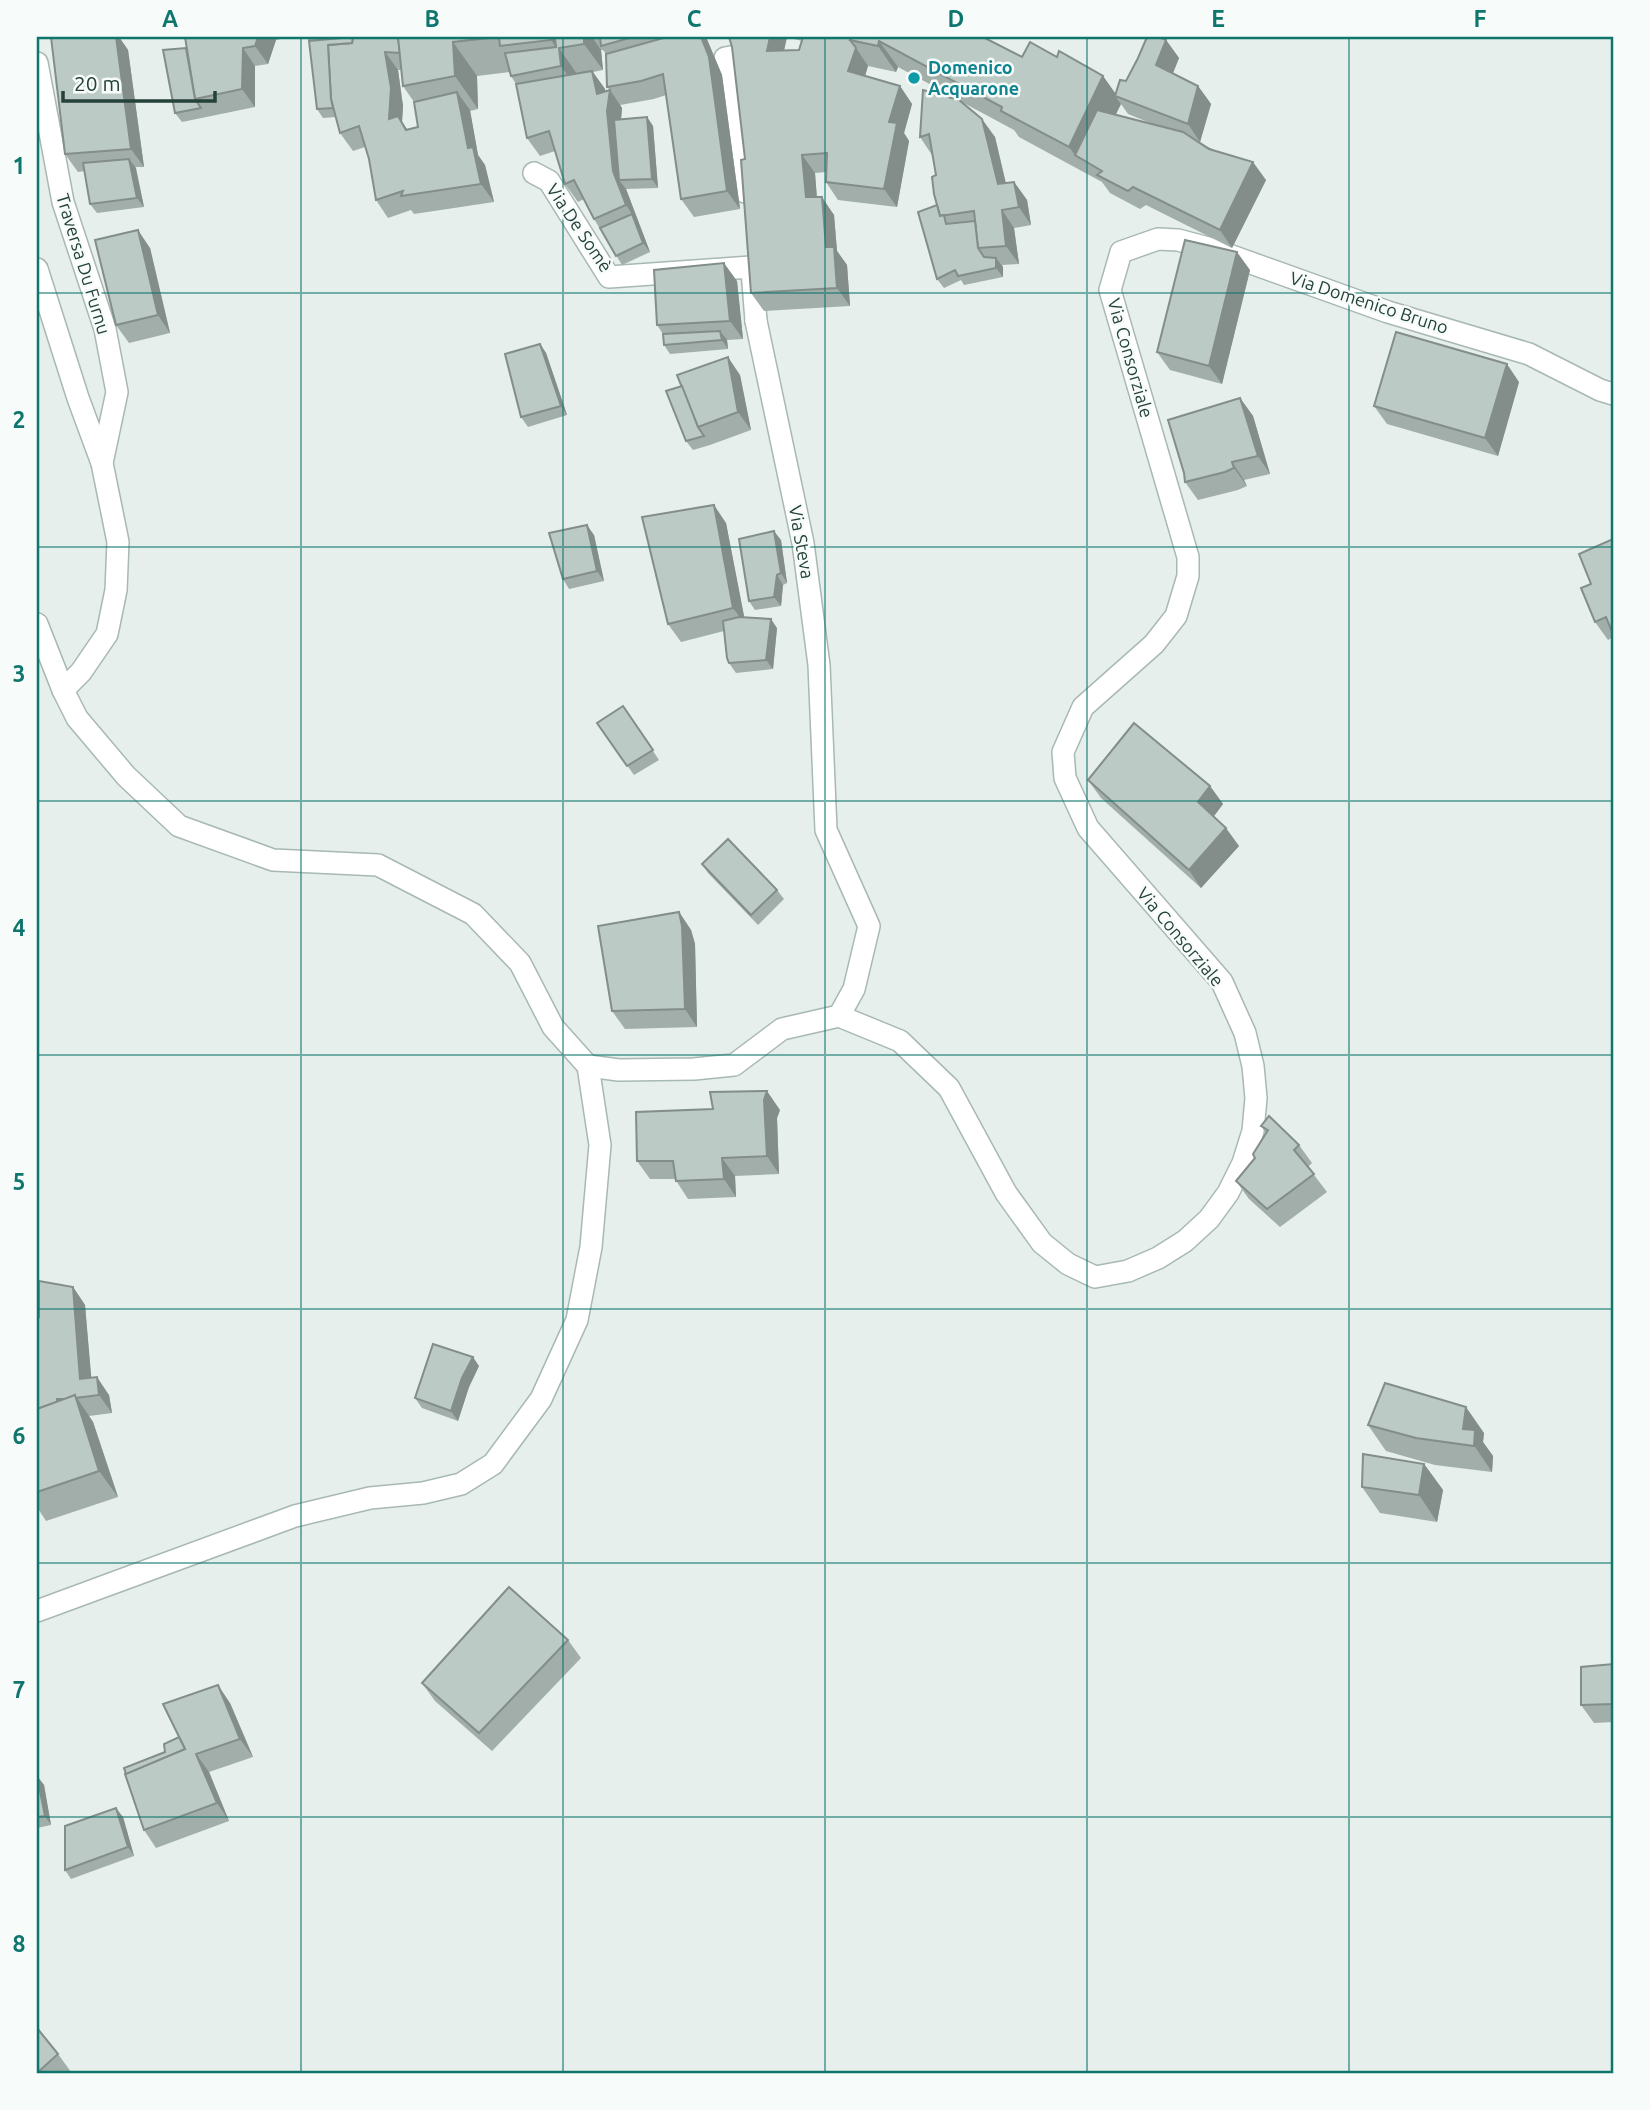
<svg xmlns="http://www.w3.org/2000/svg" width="1650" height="2110" viewBox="0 0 1650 2110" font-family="Ubuntu,sans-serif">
<rect width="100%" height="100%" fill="#e6efeb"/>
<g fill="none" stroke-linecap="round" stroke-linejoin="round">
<defs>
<g id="pedestrian">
<path d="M742 55 725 58 745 192"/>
<path d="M534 173 549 181 609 277 751 267"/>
<path d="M752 270 756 321"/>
</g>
<g id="minor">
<path d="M37 63 63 202 105 329 117 392 102 463 118 542 116 590 107 634 81 672 63 690"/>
<path d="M37 269 78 398 102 463"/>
<path d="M756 321 803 543 819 665 826 830 869 926 854 989 839 1016"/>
<path d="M37 624 63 690 77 718 126 776 179 826 273 860 378 865 473 914 520 963 553 1027 588 1066"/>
<path d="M839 1016 900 1041 949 1088 1006 1193 1042 1243 1068 1264 1095 1277 1128 1271 1158 1258 1185 1241 1209 1219 1228 1193 1243 1163 1253 1131 1256 1098 1253 1066 1245 1033 1222 982 1088 828 1065 778 1063 752 1083 707 1154 644 1176 616 1188 576V557L1110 290 1121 252 1158 239 1178 240 1212 249 1388 312 1529 354 1600 390 1613 394"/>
<path d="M588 1066 619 1070 694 1069 734 1065 782 1029 839 1016"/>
<path d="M37 1611 295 1516 370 1498 423 1493 461 1484 493 1464 541 1399 577 1320 591 1247 600 1145 588 1066"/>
</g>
</defs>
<use href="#pedestrian" stroke="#a8b8b2" stroke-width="24"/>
<use href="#minor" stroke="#a8b8b2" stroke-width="24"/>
<use href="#pedestrian" stroke="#fff" stroke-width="21"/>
<use href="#minor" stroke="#fff" stroke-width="21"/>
</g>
<g fill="#a1aea9" fill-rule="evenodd">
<path d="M51 37H119L128 50 144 167H135L144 207 97 213 90 204 85 171 78 172 65 154Z"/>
<path d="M185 37H292L276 40 268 64 255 66V107L182 122 175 113 186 48Z"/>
<path d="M306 37H706L722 75 740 209 694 217 681 199 666 95 654 99 620 105 622 108 621 120 647 117 653 126 658 188 626 189 650 252 622 265 594 219 584 199 578 202 565 184 555 151 540 156 527 138 516 84 511 76 510 72 477 76 478 109 470 111 478 155 485 165 494 202 414 214 411 210 388 218 376 200 369 159 365 147 353 151 340 133 336 117 323 118 317 109 309 41ZM601 50H603L606 54 607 87 610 90 605 92V89L593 72 603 70ZM398 70H402L403 86 414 102 418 127 407 129 402 122 403 106Z"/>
<path d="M721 37H983L1022 57H1057L1103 76 1116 95 1126 81 1166 40 1179 58 1173 73 1198 86 1211 104 1200 142 1198 141 1266 180 1232 248 1146 205 1140 209 1110 193 1102 182 1019 137 1014 130 960 101 995 137 1006 183 1014 182 1027 200 1031 225 1014 228 1019 264 1002 265 1003 267V277L964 285 961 280 944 288 937 279 936 175 932 155 920 137 959 100 898 67 896 72 868 66 865 76 900 86 912 104 904 133 909 141 897 207 838 200 826 182V172L815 173 817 197 834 215 837 251 847 265 850 306 764 311 751 293 745 159 732 47 729 38ZM787 37 802 41 799 50H784ZM1121 104 1128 114 1155 125 1115 115Z"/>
<path d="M150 248 170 333 129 343 116 325Z"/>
<path d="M1250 270 1222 384 1170 370 1157 352Z"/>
<path d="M737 281 743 339 727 340 728 349 670 354 664 345 663 334 657 325Z"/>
<path d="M540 344 546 353 567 415 528 427 521 417Z"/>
<path d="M740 375 751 430 710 445 693 450 686 441Z"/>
<path d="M1519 382 1498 456 1387 424 1374 406Z"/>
<path d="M1240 398 1253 416 1270 474 1244 480 1247 486 1238 490 1198 500 1185 482 1184 473Z"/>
<path d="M726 523 744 617 777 628 773 669 736 673 729 663 724 631 681 642 668 624Z"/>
<path d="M594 535 604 581 569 589 563 579Z"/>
<path d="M1613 539V637L1608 640 1595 622 1591 584Z"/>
<path d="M781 540 787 583 783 585 781 606 755 610 749 601Z"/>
<path d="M623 706 659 760 634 775 597 723Z"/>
<path d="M1088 780 1210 786 1223 804 1214 816 1239 846 1201 888 1101 798Z"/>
<path d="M702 864 777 890 784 899 758 925 708 873Z"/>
<path d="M679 912 691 930 695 944 697 1027 625 1029 612 1011Z"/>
<path d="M780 1110 777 1118 779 1174 735 1176 736 1197 688 1199 675 1179H650L637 1161Z"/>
<path d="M1261 1126 1299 1145 1312 1163 1308 1167 1327 1192 1280 1227 1249 1199 1236 1181 1255 1158 1266 1133Z"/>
<path d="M73 1287 85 1305 91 1378 109 1395 112 1413 89 1416 93 1422 118 1497 46 1521 37 1507V1317H39Z"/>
<path d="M479 1366 469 1387 458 1421 422 1408 415 1398Z"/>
<path d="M1368 1425 1484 1433 1483 1442 1493 1456 1492 1472 1435 1465 1386 1451Z"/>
<path d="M1424 1464 1443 1490 1437 1522 1380 1513 1362 1487Z"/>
<path d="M568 1640 581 1658 492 1751 435 1701 422 1683Z"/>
<path d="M1613 1664V1722L1594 1723 1581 1705Z"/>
<path d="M230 1703 253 1757 209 1772 229 1821 156 1848 144 1830 165 1752 179 1737Z"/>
<path d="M37 1776 44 1785 51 1825 37 1828Z"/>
<path d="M123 1817 134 1856 71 1879 65 1870Z"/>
<path d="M58 2054 71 2072 69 2073H37Z"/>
</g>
<g fill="#838d89">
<path d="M116 37H119L128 50 144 167 131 149Z"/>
<path d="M258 37H274L276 40 268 64 255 46Z"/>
<path d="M550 37H572L559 48 577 74 579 92 561 66 559 52 551 40Z"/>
<path d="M584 37H592L601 50 603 70 584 44Z"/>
<path d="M701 37H706L722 75 740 209 727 191Z"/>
<path d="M770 37H787L780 69 767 51Z"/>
<path d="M1166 40 1179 58 1169 83 1156 65Z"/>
<path d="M879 41 898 67 896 72 878 46Z"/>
<path d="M453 42 477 76 478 109 455 76Z"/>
<path d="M243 48 255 66V107L242 89Z"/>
<path d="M856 48 868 66 861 89 848 71Z"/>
<path d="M385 52 398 70 403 106 402 122 410 134 389 119Z"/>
<path d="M592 71 605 89 608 106 610 90 622 108 620 130 619 180 626 189 650 252 643 243 632 214 626 205 613 171Z"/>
<path d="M1103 76 1118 97 1115 96 1121 104 1091 165 1075 155 1069 147Z"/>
<path d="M900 86 912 104 904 133 909 141 897 207 884 189 889 122Z"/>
<path d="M1198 86 1211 104 1200 142 1188 124Z"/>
<path d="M457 92 470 110 478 155 485 165 494 202 481 184 468 148Z"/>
<path d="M647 117 653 126 658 188 652 179Z"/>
<path d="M982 119 995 137 1010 202 998 184Z"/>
<path d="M802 155 815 173 818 215 806 197Z"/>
<path d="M129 159 136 168 144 207 137 198Z"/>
<path d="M1253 162 1266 180 1232 248 1220 230Z"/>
<path d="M1014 182 1027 200 1031 225 1019 207Z"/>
<path d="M822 197 834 215 837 251 847 265 850 306 837 288 826 247Z"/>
<path d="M1002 210 1014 228 1019 264 1006 246Z"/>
<path d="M138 230 150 248 170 333 158 315Z"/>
<path d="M1237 252 1250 270 1222 384 1209 366Z"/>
<path d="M996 258 1003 267V277L996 268Z"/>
<path d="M724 263 737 281 743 339 730 321Z"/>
<path d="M720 331 727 340 728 349 722 340Z"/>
<path d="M540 344 546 353 567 415 561 406Z"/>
<path d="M728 357 740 375 751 430 738 412Z"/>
<path d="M1507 364 1519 382 1498 456 1485 438Z"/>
<path d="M1240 398 1253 416 1270 474 1258 456Z"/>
<path d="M1232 462 1244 480 1247 486 1234 468Z"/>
<path d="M714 505 726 523 746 626 733 608Z"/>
<path d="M587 525 594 535 604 581 597 571Z"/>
<path d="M774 531 781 540 787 583 781 573Z"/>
<path d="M777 575 783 585 781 606 774 597Z"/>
<path d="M771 619 777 628 773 669 766 660Z"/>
<path d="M1210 786 1223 804 1211 820 1198 802Z"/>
<path d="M1226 828 1239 846 1201 888 1189 870Z"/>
<path d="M679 912 691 930 695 944 697 1027 685 1009Z"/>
<path d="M767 1091 780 1110 777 1118 779 1174 767 1156 764 1100Z"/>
<path d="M722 1158 735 1176 736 1197 724 1179Z"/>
<path d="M73 1287 85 1305 93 1397 80 1379Z"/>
<path d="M473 1357 479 1366 469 1387 458 1421 451 1411 462 1378Z"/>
<path d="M97 1377 109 1395 112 1413 99 1395Z"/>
<path d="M75 1395 93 1422 118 1497 99 1471Z"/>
<path d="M1466 1407 1484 1433 1483 1442 1493 1456 1492 1472 1463 1429Z"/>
<path d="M1424 1464 1443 1490 1437 1522 1419 1495Z"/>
<path d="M218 1685 230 1703 253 1757 240 1739Z"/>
<path d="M196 1754 209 1772 229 1821 217 1803Z"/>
<path d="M37 1776 44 1785 51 1825 45 1816Z"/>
<path d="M116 1808 123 1817 134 1856 128 1847Z"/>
</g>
<g fill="#bbcac4" stroke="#838d89" stroke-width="2">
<path d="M51 37H116L131 149 65 154Z"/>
<path d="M185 37H258L255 46 243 48 242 89 195 99Z"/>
<path d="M353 37H398L400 53 385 52 391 88 389 119 398 116 406 130 418 127 414 102 457 92 468 148 473 147 481 184 401 196 403 191 376 200 369 159 359 126 340 133 331 99 328 45 352 43Z"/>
<path d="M353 37 352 43 328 45 331 99 333 108 317 109 309 41Z"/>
<path d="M398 37H498L453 42 455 76 403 86Z"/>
<path d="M499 37H550L551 40 500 46Z"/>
<path d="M555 37H584V44L559 48 561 66 511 76 505 53 556 47Z"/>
<path d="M600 37H633L601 46Z"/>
<path d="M667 37H701L709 57 727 191 681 199 663 74 641 81 607 87 606 54Z"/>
<path d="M729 37H770L767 51 799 50 803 37H852L850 40 856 48 848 71 900 86 889 122 897 123 884 189 826 182 827 153 802 155 806 197H822L826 247H834L837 288 751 293 741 160 745 159 732 47Z"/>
<path d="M852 37H983L1022 57 1030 42 1057 57 1059 51 1103 76 1069 147 1001 111 1002 107 879 41 878 46 850 40Z"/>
<path d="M1147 37H1159L1166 40 1156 65 1198 86 1188 124 1115 96 1120 80 1126 81 1138 58Z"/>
<path d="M186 48 195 99 201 108 175 113 163 50Z"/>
<path d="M592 71 597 94 610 90 607 111 613 171 626 205 594 219 574 180 565 184 549 131 527 138 516 84Z"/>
<path d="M923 90 959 100 982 119 998 184 1014 182 1019 207 1002 210 1006 246 978 248 974 211 940 216 934 194 932 177 936 175 929 134 920 137Z"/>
<path d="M1097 110 1183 132 1209 149 1253 162 1220 230 1133 187 1128 191 1097 175 1102 171 1075 155Z"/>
<path d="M647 117 652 179 619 180 614 120Z"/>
<path d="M129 159 137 198 90 204 83 163Z"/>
<path d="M937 205 940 216 944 215 946 224 975 221 978 248 984 257 996 258V268L958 276 955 270 937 279 918 212Z"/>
<path d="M632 214 643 243 616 256 600 228Z"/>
<path d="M138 230 158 315 116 325 95 240Z"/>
<path d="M1185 240 1237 252 1209 366 1157 352Z"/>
<path d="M724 263 730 321 657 325 654 270Z"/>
<path d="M720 331 722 340 664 345 663 334Z"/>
<path d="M1396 332 1507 364 1485 438 1374 406Z"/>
<path d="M540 344 561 406 521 417 505 354Z"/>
<path d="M728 357 738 412 698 427 677 375Z"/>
<path d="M682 386 698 427 704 436 686 441 666 391Z"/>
<path d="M1240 398 1258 456 1232 462 1234 468 1225 472 1185 482 1184 473 1168 420Z"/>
<path d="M714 505 733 608 668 624 642 517Z"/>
<path d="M587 525 597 571 563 579 549 533Z"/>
<path d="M774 531 781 573 777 575 774 597 749 601 739 539Z"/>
<path d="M1613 539V634L1606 617 1595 622 1581 588 1591 584 1579 554Z"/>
<path d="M739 617 771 619 766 660 729 663 727 658 723 621Z"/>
<path d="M623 706 653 750 627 766 597 723Z"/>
<path d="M1134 723 1210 786 1198 802 1226 828 1189 870 1088 780Z"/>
<path d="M728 839 777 890 751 915 702 864Z"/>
<path d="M679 912 682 926 685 1009 612 1011 598 926Z"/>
<path d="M767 1091 764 1100 767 1156 722 1158 724 1179 676 1181 673 1161H637L636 1112 713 1109 710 1092Z"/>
<path d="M1269 1116 1299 1145 1294 1150 1314 1174 1267 1209 1236 1181 1255 1158 1253 1154 1268 1130 1261 1126Z"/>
<path d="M39 1281 73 1287 80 1379 97 1377 99 1395 75 1398V1395L66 1399H57V1402L37 1409V1317H39Z"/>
<path d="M433 1344 473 1357 462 1378 451 1411 415 1398Z"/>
<path d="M1385 1383 1466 1407 1463 1429 1475 1430 1474 1446 1416 1438 1368 1425Z"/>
<path d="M75 1395 99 1471 37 1492V1409Z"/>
<path d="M1363 1454 1424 1464 1419 1495 1362 1487Z"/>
<path d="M509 1587 568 1640 479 1733 422 1683Z"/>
<path d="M1613 1664V1704L1581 1705V1667Z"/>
<path d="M218 1685 240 1739 196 1754 217 1803 144 1830 125 1774 185 1749 163 1704Z"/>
<path d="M179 1737 185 1749 126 1774 124 1768 165 1752 164 1744Z"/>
<path d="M37 1776 45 1816 37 1817Z"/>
<path d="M116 1808 128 1847 65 1870V1826Z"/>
<path d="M37 2028 58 2054 37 2073Z"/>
</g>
<path fill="none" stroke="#0f766e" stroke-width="2" stroke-opacity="0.55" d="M301 37V2073M563 37V2073M825 37V2073M1087 37V2073M1349 37V2073M37 293H1613M37 547H1613M37 801H1613M37 1055H1613M37 1309H1613M37 1563H1613M37 1817H1613"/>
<circle fill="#0f9aa8" stroke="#f7fbf9" stroke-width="2.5" cx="914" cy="78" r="7"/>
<g text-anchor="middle" stroke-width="5" stroke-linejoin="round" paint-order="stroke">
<g font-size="18" font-weight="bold" fill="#0d838f" stroke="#f7fbf9" text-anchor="start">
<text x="928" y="74">Domenico<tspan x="928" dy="21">Acquarone</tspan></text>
</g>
<g font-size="18" fill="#24423a" stroke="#f7fbf9">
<text transform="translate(579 228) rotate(56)" y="6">Via De Somè</text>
<text transform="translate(83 264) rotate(73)" y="6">Traversa Du Furnu</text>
<text transform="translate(1369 303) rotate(18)" y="6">Via Domenico Bruno</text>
<text transform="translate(1130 358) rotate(74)" y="6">Via Consorziale</text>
<text transform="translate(801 542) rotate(80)" y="6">Via Steva</text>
<text transform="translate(1180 937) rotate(50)" y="6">Via Consorziale</text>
</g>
</g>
<rect width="1650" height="2110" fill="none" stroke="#f7fbf9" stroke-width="77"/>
<path d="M63 91v10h152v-10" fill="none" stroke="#24423a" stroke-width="3.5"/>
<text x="74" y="91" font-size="21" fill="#24423a" stroke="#f7fbf9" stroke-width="5" paint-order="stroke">20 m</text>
<rect x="38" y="38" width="1574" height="2034" fill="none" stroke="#0f766e" stroke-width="2.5"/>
<g font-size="23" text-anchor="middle" font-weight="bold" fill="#0f766e">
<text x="170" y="27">A</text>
<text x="432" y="27">B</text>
<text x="694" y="27">C</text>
<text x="956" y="27">D</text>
<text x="1218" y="27">E</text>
<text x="1480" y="27">F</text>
<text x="19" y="174">1</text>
<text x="19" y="428">2</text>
<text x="19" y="682">3</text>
<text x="19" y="936">4</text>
<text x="19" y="1190">5</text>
<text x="19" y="1444">6</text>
<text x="19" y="1698">7</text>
<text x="19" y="1952">8</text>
</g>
</svg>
